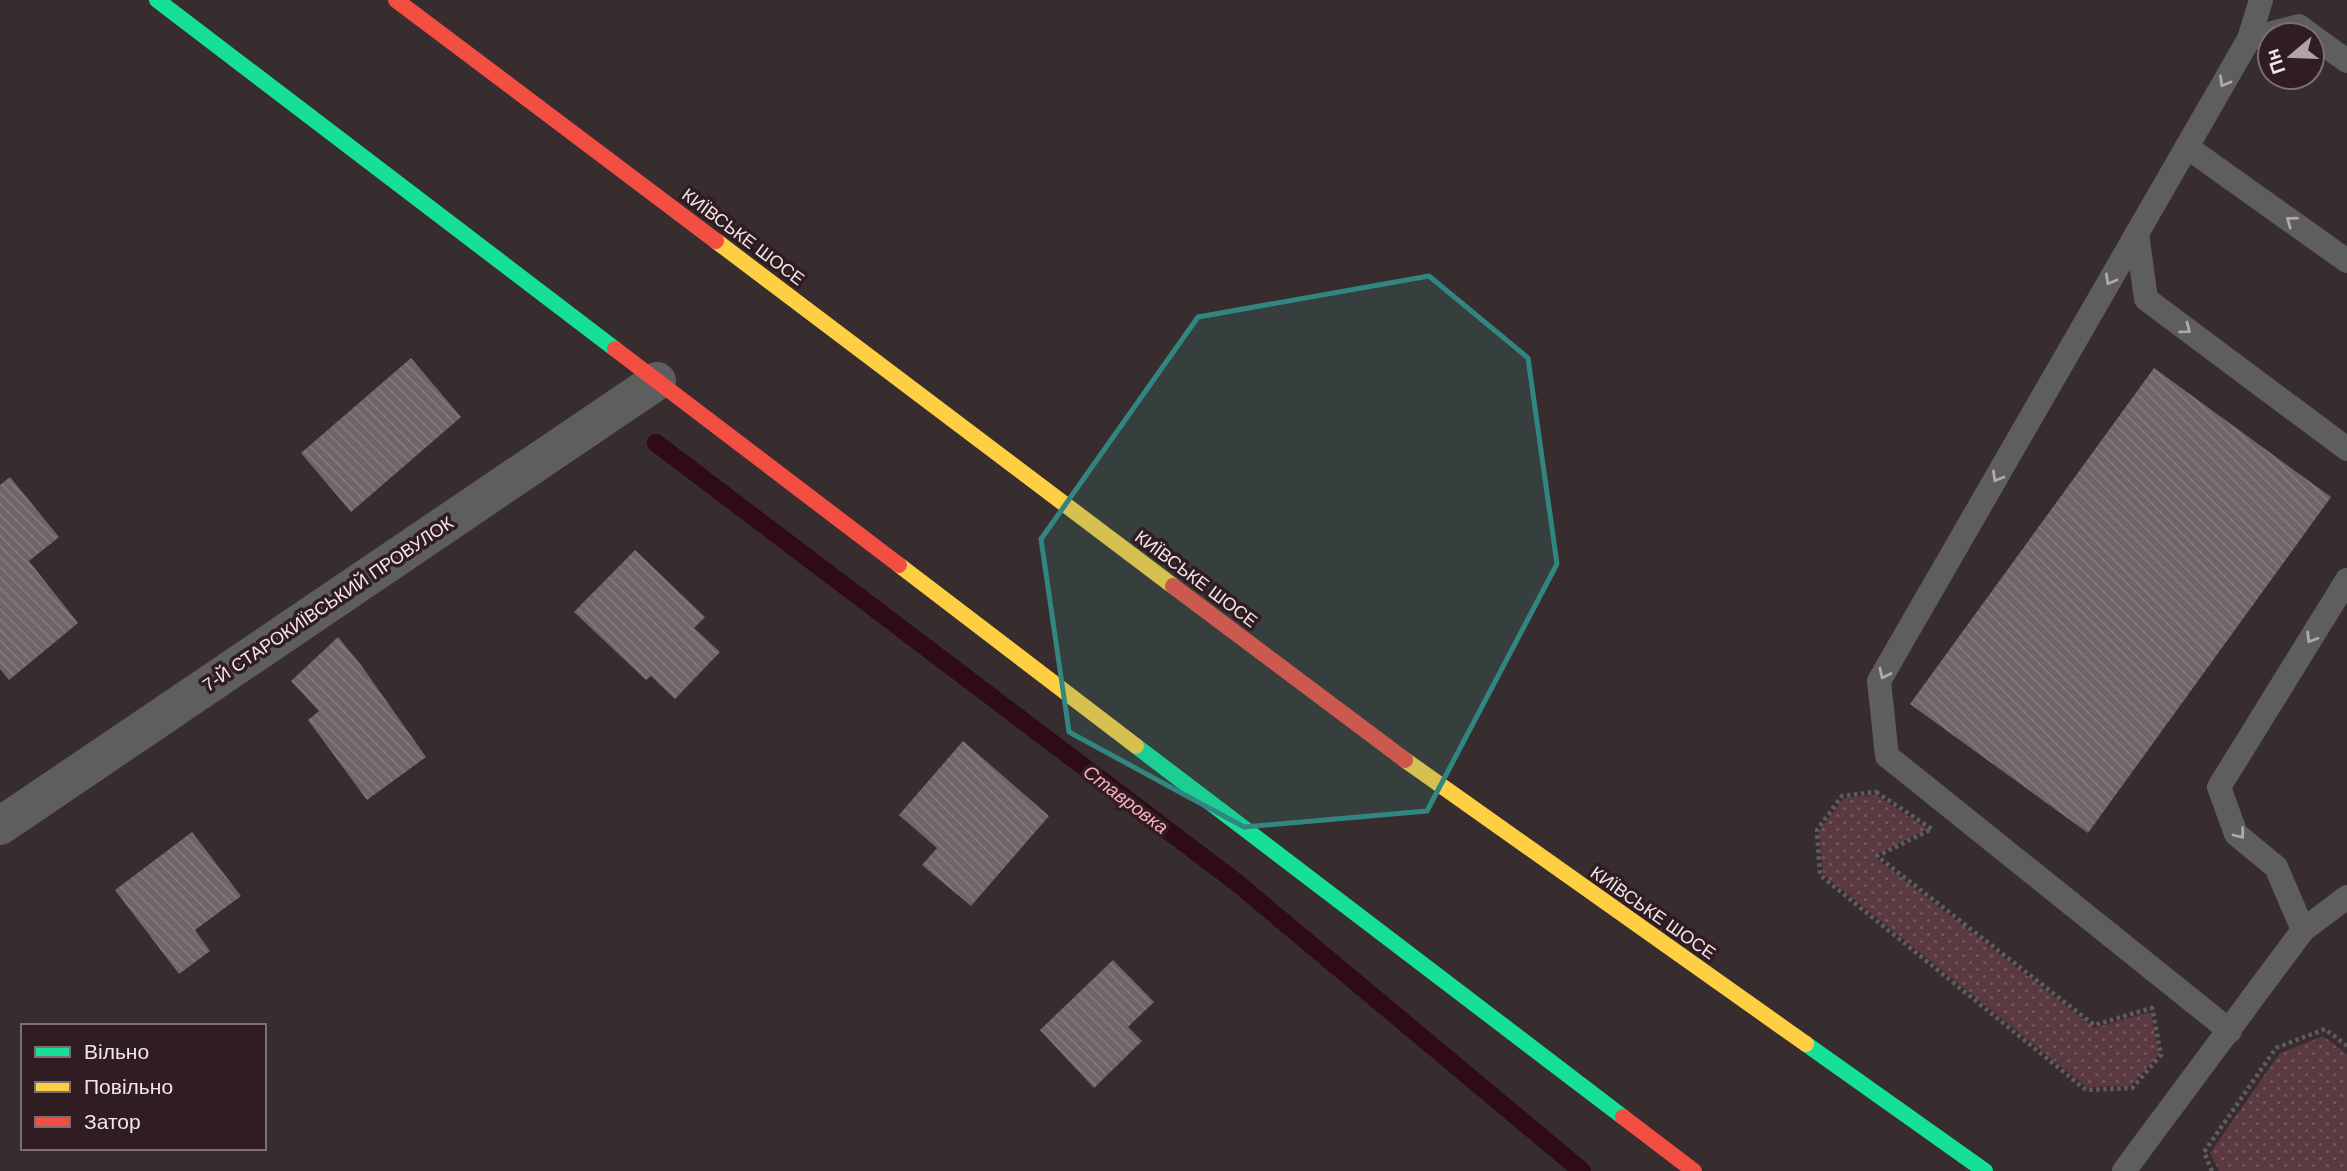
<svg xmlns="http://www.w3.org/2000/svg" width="2347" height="1171" viewBox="0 0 2347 1171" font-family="Arial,sans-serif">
<defs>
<pattern id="park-dots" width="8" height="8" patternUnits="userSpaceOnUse" patternTransform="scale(1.75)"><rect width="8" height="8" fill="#5b3941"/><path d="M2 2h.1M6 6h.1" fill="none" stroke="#73565c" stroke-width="1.8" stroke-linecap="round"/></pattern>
<pattern id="building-back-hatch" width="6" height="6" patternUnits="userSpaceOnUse" patternTransform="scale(1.75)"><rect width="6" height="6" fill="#6f6466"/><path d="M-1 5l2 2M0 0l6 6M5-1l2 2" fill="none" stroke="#847a7c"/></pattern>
</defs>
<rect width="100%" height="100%" fill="#372c2e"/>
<g fill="url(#park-dots)">
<path d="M1876 795 1927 829 1873 856 2094 1028 2150 1012 2159 1054 2130 1086 2087 1087 1823 874 1819 831 1844 798Z"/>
<path d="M2323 1036 2347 1054V1171H2219L2210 1153 2280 1053Z"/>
</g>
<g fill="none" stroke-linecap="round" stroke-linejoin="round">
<path stroke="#2e0b16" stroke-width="18" d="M656 443 1236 882 1582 1171"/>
</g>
<g fill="url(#building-back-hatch)">
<path d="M411 358 461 417 351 512 301 453Z"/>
<path d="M2154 368 2331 497 2088 833 1910 704Z"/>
<path d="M10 477 59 537 29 561 78 623 9 680 0 669V485Z"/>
<path d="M635 550 705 617 694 628 720 652 675 699 651 676 646 680 574 612Z"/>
<path d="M338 637 361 665 426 757 367 800 308 720 319 711 291 681Z"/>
<path d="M963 741 1049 816 971 906 922 865 937 848 899 815Z"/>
<path d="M192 832 241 896 195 930 210 951 179 974 115 890Z"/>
<path d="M1113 960 1154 1002 1128 1027 1142 1041 1094 1088 1040 1030Z"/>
</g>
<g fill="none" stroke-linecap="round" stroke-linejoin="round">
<g stroke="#5e5c5e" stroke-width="4.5" stroke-dasharray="3.5 3.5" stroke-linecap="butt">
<path d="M1876 792 1932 829 1877 856 2094 1025 2152 1008 2161 1055 2132 1088 2086 1090 1820 875 1817 830 1842 796Z"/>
<path d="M2212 1171 2204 1152 2276 1048 2325 1029 2347 1046"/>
</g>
<g stroke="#5e5e5f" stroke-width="24">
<path d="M2312 36 2347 61"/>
<path d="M2249 39 2261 0"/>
<path d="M2187 147 2347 261"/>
<path d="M2137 233 2146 299 2347 449"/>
<path d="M2303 930 2276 867 2236 834 2219 787 2347 580"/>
<path d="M2230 1031 1887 756 1879 681 2249 39 2299 26 2311 35"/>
<path d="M2124 1171 2303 930 2347 897"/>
</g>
<path stroke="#5e5e5f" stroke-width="38" d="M0 826 657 381"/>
<g stroke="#16e098" stroke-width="16">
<path d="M157 0 615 349"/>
<path d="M1136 746 1623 1117"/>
<path d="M1806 1044 1985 1171"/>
</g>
<g stroke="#ffcf43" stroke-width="16">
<path d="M716 241 1173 586"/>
<path d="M899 565 1136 746"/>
<path d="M1405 760 1806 1044"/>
</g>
<g stroke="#f24e42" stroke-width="16">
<path d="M396 0 716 241"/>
<path d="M615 349 899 565"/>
<path d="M1173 586 1405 760"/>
<path d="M1623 1117 1694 1171"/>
</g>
</g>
<defs><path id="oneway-chevron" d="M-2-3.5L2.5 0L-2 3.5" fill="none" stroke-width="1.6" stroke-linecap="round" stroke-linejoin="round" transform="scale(1.75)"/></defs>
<g stroke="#b0a8aa">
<use href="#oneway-chevron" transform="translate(2224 82) rotate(120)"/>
<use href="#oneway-chevron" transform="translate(2291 221) rotate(-144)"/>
<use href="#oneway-chevron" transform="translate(2110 280) rotate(120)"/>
<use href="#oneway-chevron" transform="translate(2186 329) rotate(37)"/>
<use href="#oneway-chevron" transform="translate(1997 477) rotate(120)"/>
<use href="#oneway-chevron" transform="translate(2311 638) rotate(122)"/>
<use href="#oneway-chevron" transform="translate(1884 674) rotate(115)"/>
<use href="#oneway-chevron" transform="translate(2240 834) rotate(52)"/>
</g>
<path fill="#318780" fill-opacity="0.2" stroke="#318780" stroke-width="5" stroke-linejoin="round" d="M1429 276 1528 358 1557 564 1427 811 1244 827 1069 732 1041 539 1198 317Z"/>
<g text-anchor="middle" stroke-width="7" stroke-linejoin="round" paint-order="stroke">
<g font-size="18" fill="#f3e5e8" stroke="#301d21">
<text transform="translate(743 237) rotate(37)" y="6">КИЇВСЬКЕ ШОСЕ</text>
<text transform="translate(1196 579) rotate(37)" y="6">КИЇВСЬКЕ ШОСЕ</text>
<text transform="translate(328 604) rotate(-34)" y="6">7-Й СТАРОКИЇВСЬКИЙ ПРОВУЛОК</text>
<text transform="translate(1653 913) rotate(35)" y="6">КИЇВСЬКЕ ШОСЕ</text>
</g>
<g font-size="19" font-style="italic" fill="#fbaec0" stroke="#301d21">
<text transform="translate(1126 799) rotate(37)" y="7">Ставровка</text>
</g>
</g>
<rect x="21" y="1024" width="245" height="126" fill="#301d21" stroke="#7e6d71" stroke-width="2"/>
<rect x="35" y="1047" width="35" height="10" fill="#16e098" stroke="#7e6d71" stroke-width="2"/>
<text x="84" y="1059" font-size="21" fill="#f3e5e8">Вільно</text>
<rect x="35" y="1082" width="35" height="10" fill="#ffcf43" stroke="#7e6d71" stroke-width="2"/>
<text x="84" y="1094" font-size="21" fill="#f3e5e8">Повільно</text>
<rect x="35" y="1117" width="35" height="10" fill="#f24e42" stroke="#7e6d71" stroke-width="2"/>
<text x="84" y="1129" font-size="21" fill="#f3e5e8">Затор</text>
<g transform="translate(2291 56) rotate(251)"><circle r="33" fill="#301d21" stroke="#7e6d71" stroke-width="2"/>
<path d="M0-5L12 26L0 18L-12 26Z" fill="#b1a4a7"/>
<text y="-10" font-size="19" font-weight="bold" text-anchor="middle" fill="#f3e5e8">Пн</text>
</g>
</svg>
